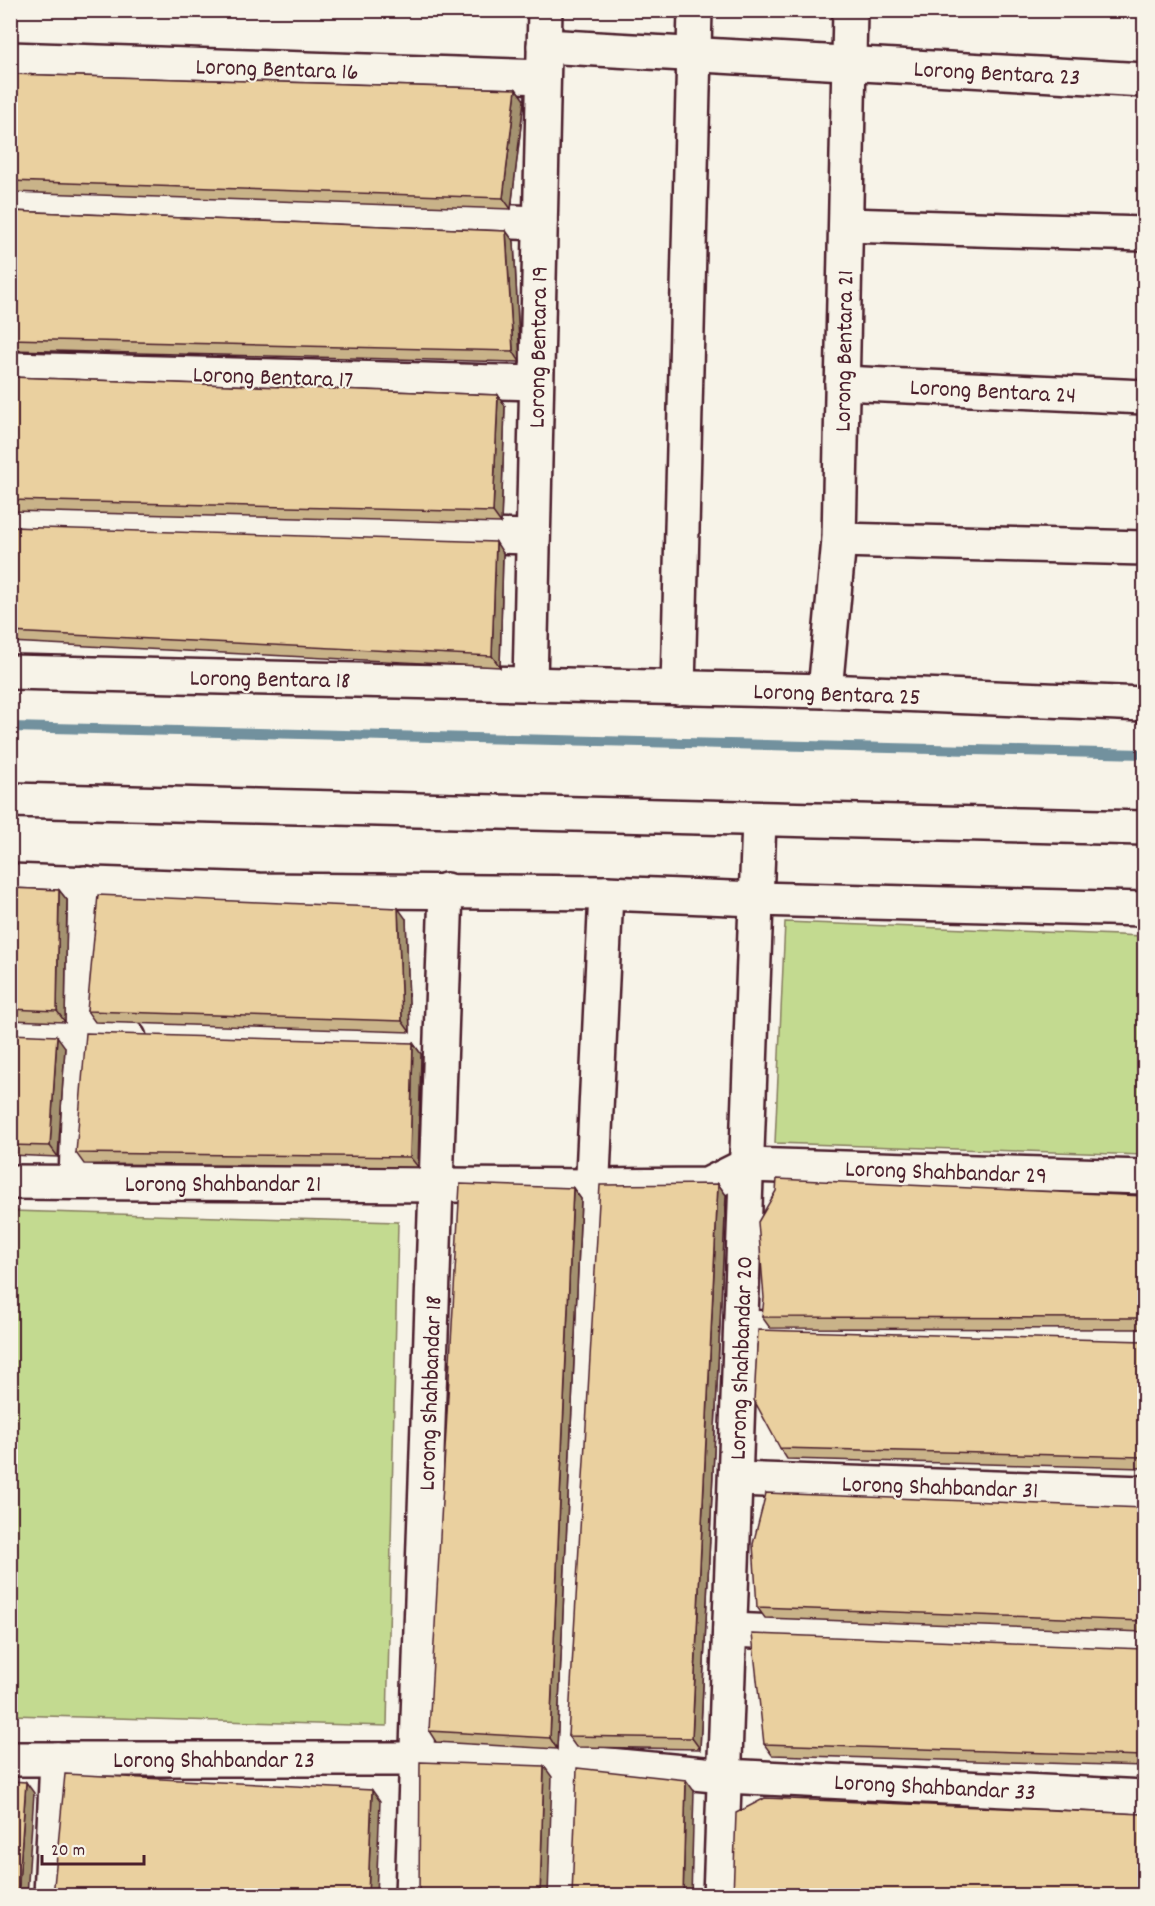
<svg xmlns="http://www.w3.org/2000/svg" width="1155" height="1906" viewBox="0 0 1155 1906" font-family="Dekko,sans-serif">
<rect width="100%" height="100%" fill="#f7f3e8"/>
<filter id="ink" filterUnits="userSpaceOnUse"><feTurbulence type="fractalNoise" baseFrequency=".0167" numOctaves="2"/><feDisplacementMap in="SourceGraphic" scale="12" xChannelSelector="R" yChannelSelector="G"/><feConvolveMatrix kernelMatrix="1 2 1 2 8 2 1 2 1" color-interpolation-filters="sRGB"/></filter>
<g filter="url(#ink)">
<g fill="#c3da90" stroke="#867c5e" stroke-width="1.5">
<path d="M785 922 1144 936V1155L775 1143Z"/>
<path d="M11 1211 398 1222 387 1726 11 1715Z"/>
</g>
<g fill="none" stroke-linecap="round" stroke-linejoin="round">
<path stroke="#72919e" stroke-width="10" d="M10 727 1144 754"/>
<defs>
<g id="minor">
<path d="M544 46 1144 80"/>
<path d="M10 59 543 77"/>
<path d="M10 204 540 223"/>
<path d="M846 225 1144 234"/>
<path d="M10 369 536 383"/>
<path d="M842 383 1144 397"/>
<path d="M10 525 533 537"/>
<path d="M839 540 1144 548"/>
<path d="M10 672 825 691 1144 704"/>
<path d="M530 684 545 10"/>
<path d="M678 688 695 10"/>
<path d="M825 691 839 540 850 10"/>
<path d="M10 800 1144 828"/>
<path d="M10 881 259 890 606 893 756 899 1144 909"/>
<path d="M10 1035 129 1038"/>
<path d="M10 1182 592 1186 707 1185 747 1165 1144 1177"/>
<path d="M76 1182 85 883"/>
<path d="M741 1327 1144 1339"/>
<path d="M736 1479 1144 1493"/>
<path d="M730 1630 1144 1648"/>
<path d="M10 1759H417L566 1761 725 1776 1144 1797"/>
<path d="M51 1896 57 1759"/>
<path d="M412 1896 446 890"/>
<path d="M563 1896 566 1761 606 893"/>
<path d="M720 1896 759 820"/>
</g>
</defs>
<use href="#minor" stroke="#4a1f2b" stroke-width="38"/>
<use href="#minor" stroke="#f7f3e8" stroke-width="33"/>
</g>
<g fill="#c9b389" stroke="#4a1f2b" stroke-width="1.5">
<path d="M10 74 516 89 524 100 511 209 10 192Z"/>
<path d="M10 211 506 231 514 242 520 362 10 350Z"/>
<path d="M10 377 498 395 505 406 501 523 10 511Z"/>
<path d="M10 527 503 553 500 667 10 642Z"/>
<path d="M10 888 59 890 67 900 65 1022 10 1020Z"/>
<path d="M406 919 410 1032 95 1022 87 1011Z"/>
<path d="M10 1034 65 1047 58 1157 10 1155Z"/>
<path d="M413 1043 421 1054 418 1167 84 1164 76 1153Z"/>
<path d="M718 1184 726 1195 700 1749 576 1747 568 1736Z"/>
<path d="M573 1188 581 1199 557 1749 436 1742 429 1731Z"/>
<path d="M1144 1196V1329L770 1328 762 1317Z"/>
<path d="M1144 1341V1468L787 1459 780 1448Z"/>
<path d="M1144 1508V1632L765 1618 757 1607Z"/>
<path d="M1144 1649V1766L772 1755 764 1744Z"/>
</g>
<g fill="#a4926f" stroke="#4a1f2b" stroke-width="1.5">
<path d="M516 89 524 100 511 209 503 198Z"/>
<path d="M506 231 514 242 520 362 513 351Z"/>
<path d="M498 395 505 406 501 523 493 512Z"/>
<path d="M496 542 503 553 500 667 492 656Z"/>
<path d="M59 890 67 900 65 1022 57 1011Z"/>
<path d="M398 908 406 919 410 1032 402 1021Z"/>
<path d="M57 1036 65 1047 58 1157 50 1146Z"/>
<path d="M413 1043 421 1054 418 1167 410 1157Z"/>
<path d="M718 1184 726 1195 700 1749 692 1738Z"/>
<path d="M573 1188 581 1199 557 1749 550 1738Z"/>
<path d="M544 1766 552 1777 548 1896H540Z"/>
<path d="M686 1780 694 1791 691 1896H683Z"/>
<path d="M26 1782 34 1793 27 1896H18Z"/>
<path d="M372 1790 380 1801 376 1896H368Z"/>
</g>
<g fill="#ead09f" stroke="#4a1f2b" stroke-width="1.5">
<path d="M10 74 516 89 503 198 10 181Z"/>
<path d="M10 211 506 231 513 351 10 339Z"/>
<path d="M10 377 498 395 493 512 10 500Z"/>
<path d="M10 527 496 542 492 656 10 632Z"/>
<path d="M10 888 59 890 57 1011 10 1009Z"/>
<path d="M98 895 398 908 402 1021 87 1011Z"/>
<path d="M86 1033 413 1043 410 1157 76 1153Z"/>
<path d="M10 1034 57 1036 50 1146 10 1145Z"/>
<path d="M777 1179 1144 1196V1318L762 1317 764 1298 758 1222 776 1191Z"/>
<path d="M460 1184 573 1188 550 1738 429 1731Z"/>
<path d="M718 1184 692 1738 568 1736 600 1185Z"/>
<path d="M758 1330 1144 1341V1457L780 1448 754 1400Z"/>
<path d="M766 1493 1144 1508V1621L757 1607 753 1544Z"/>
<path d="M752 1634 1144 1649V1756L764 1744Z"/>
<path d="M420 1762 544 1766 540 1896H419Z"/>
<path d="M577 1768 686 1780 683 1896H572Z"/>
<path d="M65 1774 372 1790 368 1896H53Z"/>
<path d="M10 1781 26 1782 18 1896H10Z"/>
<path d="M765 1798 1144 1814V1896H733L736 1813Z"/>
</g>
</g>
<g text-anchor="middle" stroke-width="4.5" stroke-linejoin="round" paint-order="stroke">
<g font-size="24" fill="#4a1f2b" stroke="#f7f3e8">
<text transform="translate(277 68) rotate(2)" y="8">Lorong Bentara 16</text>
<text transform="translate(997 72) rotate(3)" y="8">Lorong Bentara 23</text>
<text transform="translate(537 347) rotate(-89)" y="8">Lorong Bentara 19</text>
<text transform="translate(843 351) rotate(-89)" y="8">Lorong Bentara 21</text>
<text transform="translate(273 376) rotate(2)" y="8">Lorong Bentara 17</text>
<text transform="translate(993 390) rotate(3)" y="8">Lorong Bentara 24</text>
<text transform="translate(270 678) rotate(1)" y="8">Lorong Bentara 18</text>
<text transform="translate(837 693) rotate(2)" y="8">Lorong Bentara 25</text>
<text transform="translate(946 1171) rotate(2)" y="8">Lorong Shahbandar 29</text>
<text x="223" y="1191">Lorong Shahbandar 21</text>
<text transform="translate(740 1358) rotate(-88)" y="8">Lorong Shahbandar 20</text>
<text transform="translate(429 1393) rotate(-88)" y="8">Lorong Shahbandar 18</text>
<text transform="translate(940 1486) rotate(2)" y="8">Lorong Shahbandar 31</text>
<text x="214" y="1767">Lorong Shahbandar 23</text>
<text transform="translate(935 1786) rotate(3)" y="8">Lorong Shahbandar 33</text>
</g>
</g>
<rect width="1155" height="1906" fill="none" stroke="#f7f3e8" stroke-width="36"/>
<rect x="18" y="18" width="1119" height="1870" fill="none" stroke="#4a1f2b" stroke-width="2" filter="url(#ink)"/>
<path d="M42 1855v9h102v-9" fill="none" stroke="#4a1f2b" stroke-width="3"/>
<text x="51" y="1855" font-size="18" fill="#4a1f2b" stroke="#f7f3e8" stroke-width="4.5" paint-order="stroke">20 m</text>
</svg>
